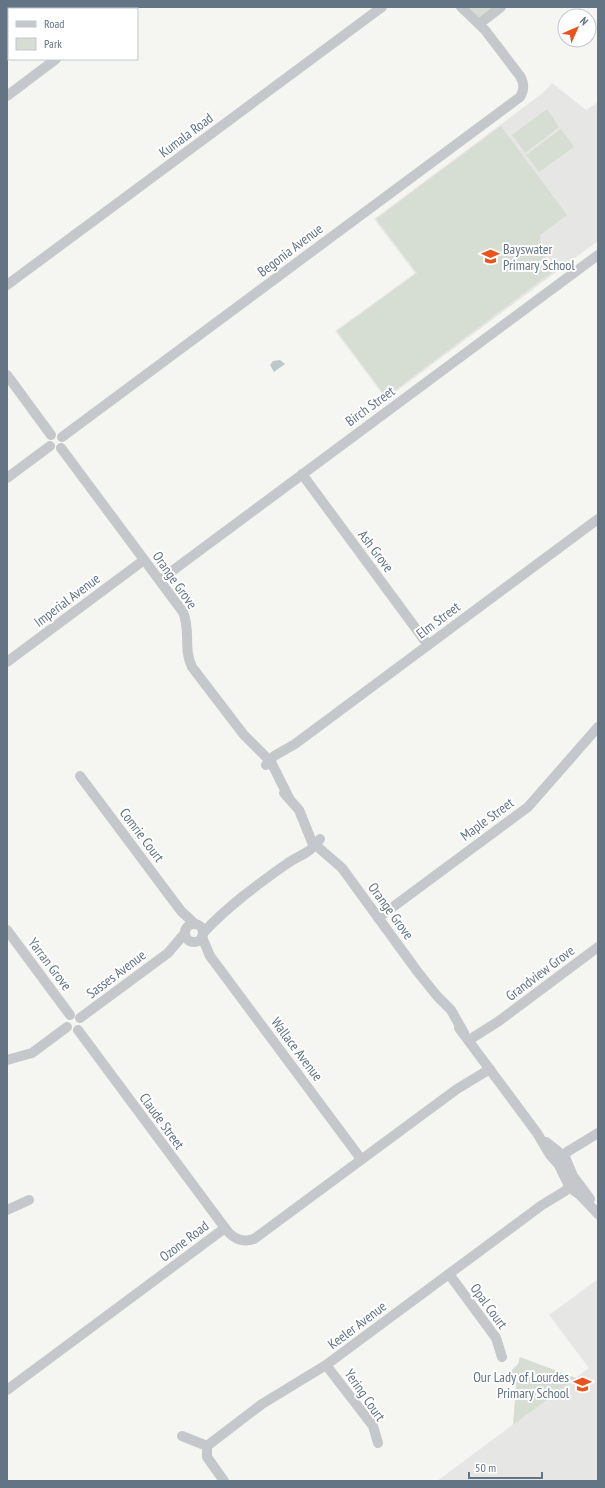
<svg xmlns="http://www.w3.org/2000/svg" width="605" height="1488" viewBox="0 0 605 1488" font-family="'PT Sans Narrow',sans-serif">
<rect width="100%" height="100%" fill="#f5f6f1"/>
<g fill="#e6e7e5">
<path d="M552 83 586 110 598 102V241L386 399 335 331 415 273 374 219 544 92Z"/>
<path d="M598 1279V1481H437L589 1368 549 1315Z"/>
</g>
<g fill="#d6ddd2">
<path d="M461 7H501L479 24Z"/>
<path d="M547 109 559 127 525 153 512 135Z"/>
<path d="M501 126 567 215 540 235 541 252 555 270 386 397 337 331 417 273 376 219Z"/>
<path d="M561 129 574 147 539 172 526 155Z"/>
<path d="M520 1357 576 1378 513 1425 516 1385 509 1373 518 1364Z"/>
</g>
<path fill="#bbc8cc" d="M280 360 285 364 274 372 270 365 273 361Z"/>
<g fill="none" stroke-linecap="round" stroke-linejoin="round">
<g stroke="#c5c8cb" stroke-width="10">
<path d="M124 9 126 7"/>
<path d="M7 11 9 14"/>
<path d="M479 24 501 7"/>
<path d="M7 96 56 59"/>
<path d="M7 285 382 7"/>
<path d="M7 375 51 435"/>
<path d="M62 437 520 97C525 89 524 83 520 76L485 30 461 7"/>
<path d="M61 448 183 612C191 630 183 649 192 667L244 735 271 762 289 798"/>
<path d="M302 474 428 645"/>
<path d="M7 478 50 446"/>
<path d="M160 580 598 255"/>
<path d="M7 662 144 560"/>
<path d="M266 765 274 756 295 744 598 519"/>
<path d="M80 776 181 911 195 924"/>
<path d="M284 793 299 810 312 842 342 868 417 971 437 996 451 1010 464 1033"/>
<path d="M378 918 528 807 598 727"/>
<circle cx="194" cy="933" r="9"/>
<path d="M7 930 70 1015"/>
<path d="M203 933C228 906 258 884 288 863 300 855 312 852 320 839"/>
<path d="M202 937 210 956 361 1159"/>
<path d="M80 1018 168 953 185 933"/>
<path d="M459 1028 537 1133 550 1155 559 1165 570 1188 580 1195 598 1214"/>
<path d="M78 1030 225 1228"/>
<path d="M469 1040 499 1021 598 947"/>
<path d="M7 1060 32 1053 67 1027"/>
<path d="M546 1142 565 1157 573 1176 590 1199"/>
<path d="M559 1160 567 1152 598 1133"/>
<path d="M7 1210 29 1200"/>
<path d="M449 1274 496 1338 502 1357"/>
<path d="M326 1365 373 1426 378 1443"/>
<path d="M7 1390 225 1228C232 1238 242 1243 254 1239L457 1089 490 1069"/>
<path d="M182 1436 207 1446 262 1404 326 1365 542 1205 565 1191 575 1180"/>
<path d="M207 1446V1457L224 1481"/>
</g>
</g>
<defs>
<symbol id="school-bare" viewBox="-9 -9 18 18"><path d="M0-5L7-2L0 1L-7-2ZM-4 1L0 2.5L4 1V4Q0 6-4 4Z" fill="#ec521b" stroke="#fff" stroke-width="2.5" paint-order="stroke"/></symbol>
</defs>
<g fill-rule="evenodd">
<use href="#school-bare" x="478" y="244" width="25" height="25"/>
<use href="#school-bare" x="570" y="1372" width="25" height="25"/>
</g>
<g text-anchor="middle" stroke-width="4" stroke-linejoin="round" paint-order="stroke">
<g font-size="14" fill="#637484" stroke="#fff">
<text transform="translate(186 135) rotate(-37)" y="5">Kumala Road</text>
<text transform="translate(290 250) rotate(-37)" y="5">Begonia Avenue</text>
<text transform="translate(370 406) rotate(-36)" y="5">Birch Street</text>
<text transform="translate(376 551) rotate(53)" y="5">Ash Grove</text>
<text transform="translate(175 580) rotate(55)" y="5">Orange Grove</text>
<text transform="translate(67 600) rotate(-37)" y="5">Imperial Avenue</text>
<text transform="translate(438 620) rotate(-37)" y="5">Elm Street</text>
<text transform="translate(487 819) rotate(-36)" y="5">Maple Street</text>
<text transform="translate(142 835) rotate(53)" y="5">Comrie Court</text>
<text transform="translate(391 911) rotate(54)" y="5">Orange Grove</text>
<text transform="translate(50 964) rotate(53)" y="5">Yarran Grove</text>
<text transform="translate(540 973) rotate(-37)" y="5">Grandview Grove</text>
<text transform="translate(116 974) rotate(-37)" y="5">Sasses Avenue</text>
<text transform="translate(297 1049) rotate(53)" y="5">Wallace Avenue</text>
<text transform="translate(162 1121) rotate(54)" y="5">Claude Street</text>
<text transform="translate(184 1241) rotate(-37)" y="5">Ozone Road</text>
<text transform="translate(489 1306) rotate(54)" y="5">Opal Court</text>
<text transform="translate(357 1325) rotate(-37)" y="5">Keeler Avenue</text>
<text transform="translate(365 1395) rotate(55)" y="5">Yering Court</text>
</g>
<g font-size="14" fill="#637484" stroke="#fff" text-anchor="start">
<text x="503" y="254">Bayswater<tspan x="503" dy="16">Primary School</tspan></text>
<text x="569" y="1382" text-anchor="end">Our Lady of Lourdes<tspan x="569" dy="16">Primary School</tspan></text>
</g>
</g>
<rect width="605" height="1488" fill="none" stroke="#637484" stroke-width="16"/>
<rect x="8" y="8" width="130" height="52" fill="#ffffff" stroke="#c1c7ce"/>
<rect x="16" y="21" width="20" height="6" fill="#c5c8cb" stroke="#c1c7ce"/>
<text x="44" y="28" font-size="12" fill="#637484">Road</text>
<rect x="16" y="38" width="20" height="12" fill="#d6ddd2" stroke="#c1c7ce"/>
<text x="44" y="48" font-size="12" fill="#637484">Park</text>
<g transform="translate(577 28) rotate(45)"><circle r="19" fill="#ffffff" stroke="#c1c7ce"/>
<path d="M0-3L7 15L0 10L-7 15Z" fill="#ec521b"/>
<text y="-6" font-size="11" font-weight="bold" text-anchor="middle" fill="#637484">N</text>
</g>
<path d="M469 1472v6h73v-6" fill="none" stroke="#637484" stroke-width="2"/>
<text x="475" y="1472" font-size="12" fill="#637484" stroke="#ffffff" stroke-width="3" paint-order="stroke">50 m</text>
</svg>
